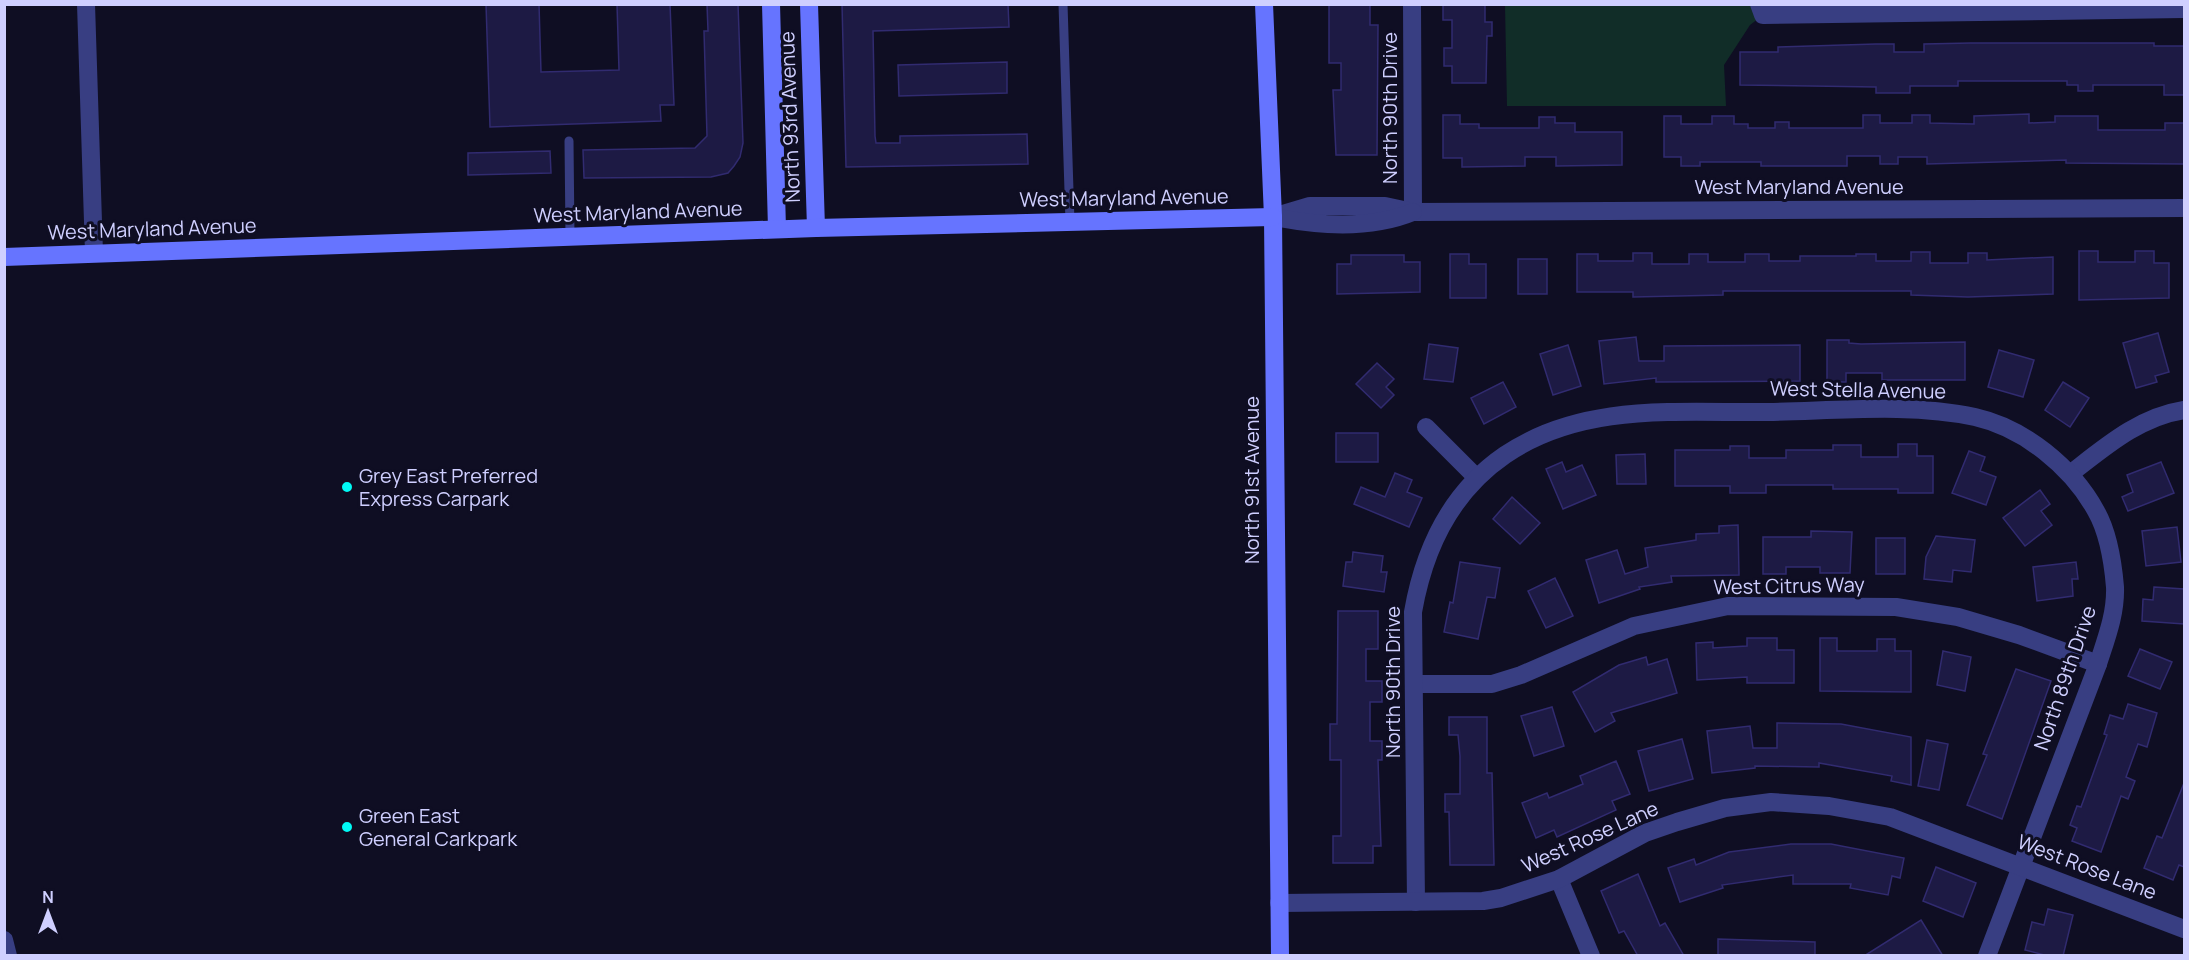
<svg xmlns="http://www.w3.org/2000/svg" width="2189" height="960" viewBox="0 0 2189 960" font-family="Manrope,sans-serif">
<rect width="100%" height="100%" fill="#0f0e23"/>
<path fill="#112d28" d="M1759 4 1763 15 1750 25 1724 65 1726 106H1507L1505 5Z"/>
<g fill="#1d1a44" stroke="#312b70" stroke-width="1.5">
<path d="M486 4H539L541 72 619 70 617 4H670L674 105H660L661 121 490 127Z"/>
<path d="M707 4H738L743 143 740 157 734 166 728 173 711 177 584 178 583 150 695 148 707 136 704 31H708Z"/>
<path d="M842 4H1008L1009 27 873 31 875 136 876 143H900V136L1027 134 1028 164 846 167Z"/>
<path d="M1329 4H1370V25H1378L1377 155H1336L1333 90H1341V63H1329Z"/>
<path d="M1443 4H1485V22H1492V36H1487L1486 83H1452V66H1444V48H1452V20H1443Z"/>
<path d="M1971 43H2154V46H2184V95H2164V85H2093V91H2078V85H2067V81H1958V86H1910V93H1876V87L1740 85V52H1778V47L1876 44H1894V52H1924V44Z"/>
<path d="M1007 62V93L899 96 898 65Z"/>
<path d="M2029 114V123L2055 122V116H2098V130H2165V123H2184V164L2066 163V160L1927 164V157H1898V164H1880V156H1847V166H1761V162H1700V166H1681V157H1664V116H1681V124H1712V116H1734V124H1748V128H1775V122H1789V128H1863V115H1880V123H1912V115H1930V123L1974 124V116Z"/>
<path d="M1443 115H1460V124H1479V128H1539V117H1555V123H1575V132H1622V165L1556 166V157H1525V166L1462 167V158H1443Z"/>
<path d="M550 151 551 173 468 175V153Z"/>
<path d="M2079 251H2098V262H2135V251H2154V263H2169V298L2079 300Z"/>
<path d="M1911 252H1930V263H1968V253H1987V260L2053 257V294L1968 297 1911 295V291H1723V295L1633 297V292H1577V254H1598V261H1633V253H1652V264H1689V254H1708V262H1745V254H1769V261H1800V256H1856V254H1876V261H1911Z"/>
<path d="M1450 254H1469V264H1486V298H1450Z"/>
<path d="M1351 255H1404V262H1420V292L1337 294V264H1351Z"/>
<rect x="1518" y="259" width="29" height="35"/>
<path d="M2158 333 2169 372 2155 376 2157 382 2136 388 2123 343Z"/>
<path d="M1636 337 1639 361H1664V346L1800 345V381L1656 382V378L1604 384 1599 341Z"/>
<path d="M1827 340H1849V343L1861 344 1965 342V380H1882V373H1846V382H1827Z"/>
<path d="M1429 344 1458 348 1453 382 1424 379Z"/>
<path d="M1568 345 1581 386 1553 395 1540 354Z"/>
<path d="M1999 350 2034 360 2023 397 1988 387Z"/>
<path d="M1377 363 1394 379 1386 387 1394 395 1381 408 1356 384Z"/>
<path d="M1503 382 1516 407 1484 424 1471 398Z"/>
<path d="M2063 382 2089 398 2070 427 2045 410Z"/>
<rect x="1336" y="433" width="42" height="29"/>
<path d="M1898 444H1917V456H1933V493H1898V489H1833V485H1766V493H1730V486H1675V450H1730V446H1749V458H1786V450H1833V445H1861V457H1898Z"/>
<path d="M1969 451 1985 457 1980 471 1996 477 1986 505 1952 493Z"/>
<path d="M1645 454 1646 484H1617L1616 455Z"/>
<path d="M1562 462 1566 472 1582 465 1596 495 1563 509 1546 469Z"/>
<path d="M2161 462 2174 493 2128 511 2122 497 2133 492 2127 475Z"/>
<path d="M1395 473 1412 480 1407 492 1422 498 1409 527 1354 504 1361 487 1385 497Z"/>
<path d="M2040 490 2050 504 2041 511 2052 525 2025 546 2003 518Z"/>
<path d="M1512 497 1540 523 1520 544 1493 519Z"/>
<path d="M1738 525 1739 575 1671 576 1672 582 1639 587 1640 589 1599 603 1586 560 1617 550 1625 574 1648 567 1645 548 1696 540V534L1719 533V526Z"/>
<path d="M2177 527 2181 562 2146 566 2142 531Z"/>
<path d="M1811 531 1852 532 1850 573H1820V567H1786V574H1763V537H1811Z"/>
<path d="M1936 536 1975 540 1971 572 1953 570 1952 582 1924 579 1926 557Z"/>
<rect x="1876" y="538" width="29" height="36"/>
<path d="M1353 552 1383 556 1381 572H1387L1384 592 1343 586 1346 562H1352Z"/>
<path d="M1460 562 1500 568 1495 598 1487 597 1478 639 1444 632 1450 602 1453 603Z"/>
<path d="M2076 562 2078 579H2072L2073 596 2037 601 2033 567Z"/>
<path d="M1555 578 1573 616 1546 628 1528 591Z"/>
<path d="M2154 587 2184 589V624L2142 621 2143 599 2153 600Z"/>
<path d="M1338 611H1378V649H1366V681H1382V702H1370V741H1382V760H1378L1381 846H1373V863H1333V836H1341V760H1330V724H1337Z"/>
<path d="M1747 638H1777V650H1794V683H1747V677L1697 680 1696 643 1713 642V648L1747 646Z"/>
<path d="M1820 638H1837V651H1877V639H1895V651H1911V692L1820 691Z"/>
<path d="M2140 649 2172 662 2160 689 2128 676Z"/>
<path d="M1943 651 1971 657 1965 691 1937 685Z"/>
<path d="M1646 657 1648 665 1667 659 1677 693 1611 713 1615 721 1595 732 1573 692 1619 665Z"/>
<path d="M2016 669 2051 681 2002 819 1967 805 1987 755 1983 754Z"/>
<path d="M2128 704 2157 713 2147 747 2138 744 2126 777 2135 781 2128 799 2121 796 2101 852 2072 841 2077 828 2070 825 2077 806 2081 807 2107 735 2104 734 2110 715 2123 719Z"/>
<path d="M1552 707 1564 746 1534 756 1521 716Z"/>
<path d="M1449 717H1487V773H1492L1494 865H1450L1449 812H1445V794H1460V756L1458 735H1449Z"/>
<path d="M1777 723 1841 724 1911 737V785L1891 781 1892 776 1819 763V767L1755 766V768L1712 773 1707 731 1750 726 1753 748H1777Z"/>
<path d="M1682 739 1693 779 1649 791 1638 751Z"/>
<path d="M1927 740 1948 744 1939 790 1918 786Z"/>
<path d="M1616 761 1630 794 1612 801 1616 810 1557 837 1554 830 1536 838 1522 803 1547 793 1549 798 1583 784 1580 776Z"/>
<path d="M2184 783V867L2179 865 2173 880 2144 868 2157 836 2162 838Z"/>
<path d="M1791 844H1831L1904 858 1900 878 1892 876 1888 895 1850 888 1851 884H1793V875L1722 885 1723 888 1680 902 1668 868 1694 859 1696 865 1729 852Z"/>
<path d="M1936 867 1976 883 1963 917 1923 901Z"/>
<path d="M1638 874 1660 926 1665 923 1684 956H1638L1624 931 1619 933 1601 891Z"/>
<path d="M2048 909 2073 915 2063 956H2048L2025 950 2032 922 2044 925Z"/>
<path d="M1921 920 1943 956H1864Z"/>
<path d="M1718 939 1815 942V956H1718Z"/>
</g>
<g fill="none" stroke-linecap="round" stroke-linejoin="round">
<g stroke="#383e82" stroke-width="9">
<path d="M1063 4 1070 222"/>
<path d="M569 141 570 236"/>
</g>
<g stroke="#383e82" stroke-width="18">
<path d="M86 4 94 253"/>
<path d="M1412 4 1413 212"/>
<path d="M1759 4 1763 15 2184 9"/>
<path d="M1273 217 1310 206H1385L1413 212 2184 208"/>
<path d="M1279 218C1322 226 1372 229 1413 212"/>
<path d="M1426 427 1477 478"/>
<path d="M2070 474C2105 447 2139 417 2184 410"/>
<path d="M1414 684H1492L1521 675 1634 626 1728 606 1896 607 1958 617 2019 635 2098 664"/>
<path d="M1559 879 1591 956"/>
<path d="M1416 902 1413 612C1424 549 1451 492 1505 455 1583 402 1678 413 1768 412 1834 411 1911 403 1975 417 2024 428 2072 467 2096 511 2108 532 2113 563 2115 587 2116 614 2106 639 2098 664L1987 956"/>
<path d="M1279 903 1483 901 1501 898 1559 879 1645 833 1677 822 1725 808 1771 802 1829 806 1890 817 2184 929"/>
<path d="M4 940 8 956"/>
</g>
<g stroke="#6674ff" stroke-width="18">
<path d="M771 4 777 229"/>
<path d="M809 4 816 228"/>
<path d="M1264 4 1273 217 1280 956"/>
<path d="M4 257 816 228 1273 217"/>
</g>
</g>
<g fill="#00faf6" stroke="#0f0e23" stroke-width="2">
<circle cx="347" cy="487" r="6"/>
<circle cx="347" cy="827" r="6"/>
</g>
<g text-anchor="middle" stroke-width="6" stroke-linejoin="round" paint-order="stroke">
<g font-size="20" fill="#cfcfff" stroke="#0f0e23">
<text transform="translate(1390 108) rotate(-90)" y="7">North 90th Drive</text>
<text transform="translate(790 117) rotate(-92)" y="7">North 93rd Avenue</text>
<text x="1799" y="194">West Maryland Avenue</text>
<text transform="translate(1124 198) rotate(-1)" y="7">West Maryland Avenue</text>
<text transform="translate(638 212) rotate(-2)" y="7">West Maryland Avenue</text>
<text transform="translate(152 229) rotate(-2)" y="7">West Maryland Avenue</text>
<text transform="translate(1858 390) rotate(1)" y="7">West Stella Avenue</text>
<text transform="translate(1252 480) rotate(-90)" y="7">North 91st Avenue</text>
<text transform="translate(1789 586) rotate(-1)" y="7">West Citrus Way</text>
<text transform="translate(2065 678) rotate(-71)" y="7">North 89th Drive</text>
<text transform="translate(1393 682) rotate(-90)" y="7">North 90th Drive</text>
<text transform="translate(1590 837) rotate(-24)" y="7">West Rose Lane</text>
<text transform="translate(2087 867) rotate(21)" y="7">West Rose Lane</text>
</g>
<g font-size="20" fill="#cfcfff" stroke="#0f0e23" text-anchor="start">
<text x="359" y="483">Grey East Preferred<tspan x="359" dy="23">Express Carpark</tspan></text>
<text x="359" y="823">Green East<tspan x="359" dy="23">General Carkpark</tspan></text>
</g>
</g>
<rect width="2189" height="960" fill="none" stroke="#cfcfff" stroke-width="12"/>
<g transform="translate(48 912)" stroke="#0f0e23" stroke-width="4.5" paint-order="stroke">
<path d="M0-4.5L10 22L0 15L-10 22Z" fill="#cfcfff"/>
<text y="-9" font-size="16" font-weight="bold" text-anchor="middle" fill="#cfcfff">N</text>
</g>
</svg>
